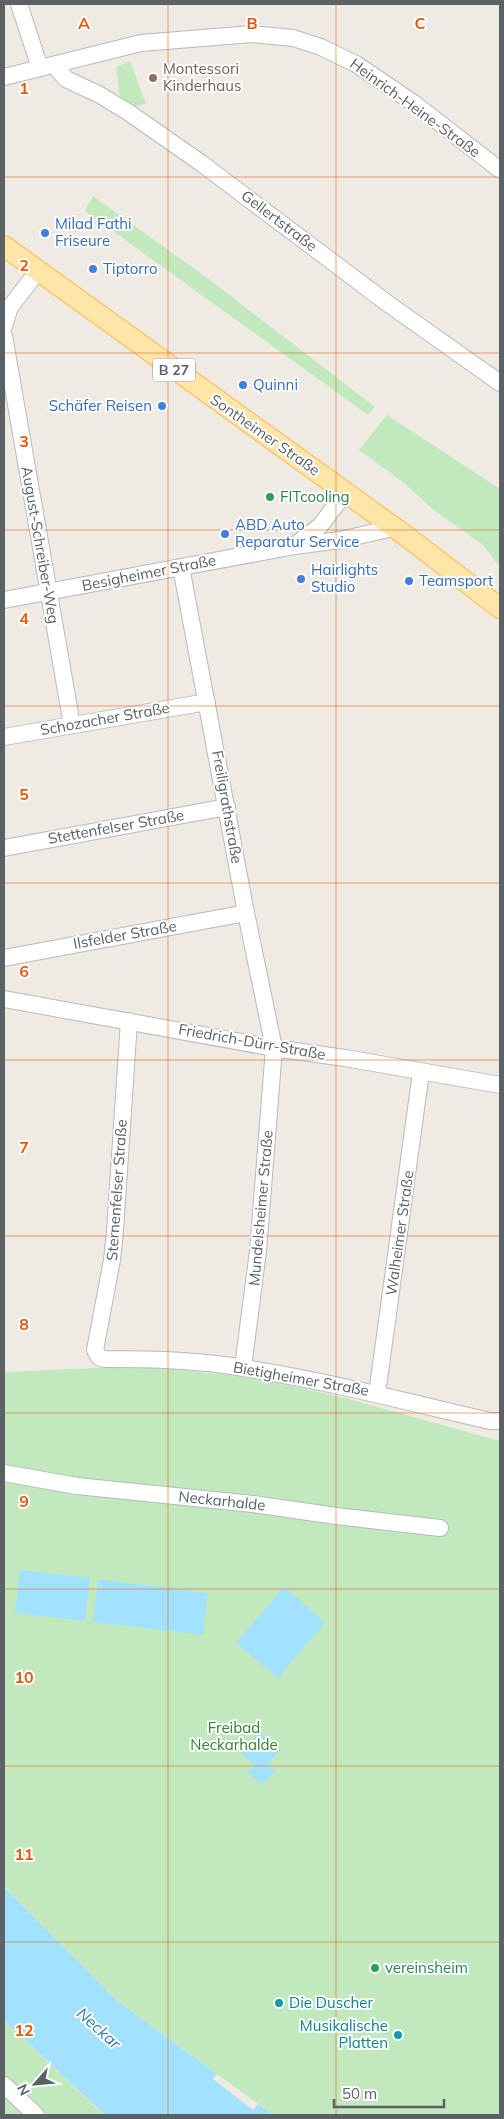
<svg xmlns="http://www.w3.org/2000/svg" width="504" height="2119" viewBox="0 0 504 2119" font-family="Mulish,sans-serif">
<rect width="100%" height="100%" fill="#efebe3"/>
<g fill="#c2e9bd">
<path d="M130 61 146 104 136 106 122 99 119 92 116 67Z"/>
<path d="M93 196 206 277 375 407 368 415 85 211Z"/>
<path d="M387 415 500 489V567L483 545 435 511 404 483 359 450Z"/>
<path d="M142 1366 260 1378 349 1399 500 1441V2115H273L116 2000 4 1887V1372Z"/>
<path d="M4 2020 103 2114 105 2115H4Z"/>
</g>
<g fill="#a3e2ff">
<path d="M20 1570 90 1578 85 1621 15 1613Z"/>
<path d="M98 1579 208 1593 203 1635 93 1622Z"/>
<path d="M284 1587 325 1622 278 1678 236 1643Z"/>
<path d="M259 1732 280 1750 268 1764 275 1771 262 1785 248 1772 254 1765 241 1753Z"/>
<path d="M4 1887 116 2000 273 2115H105L4 2020Z"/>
</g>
<path fill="#efebe3" d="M217 2074 258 2104 253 2110 213 2079Z"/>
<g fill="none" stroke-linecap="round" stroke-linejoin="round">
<defs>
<g id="minor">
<path d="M19 4 40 68"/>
<path d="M55 66 66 79 100 95 128 112 201 163 387 303 500 383"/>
<path d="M4 77 141 43 252 34 293 38 321 47 356 64 415 104 500 170"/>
<path d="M4 326 10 307 38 271"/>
<path d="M4 336 72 725"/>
<path d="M295 545 320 526 345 493"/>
<path d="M181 567 246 913 274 1048 258 1251 243 1367"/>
<path d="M4 600 295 546 340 540 393 528"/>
<path d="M4 737 207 702"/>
<path d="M4 848 227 807"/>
<path d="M4 958 246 913"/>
<path d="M4 999 274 1048 345 1058 500 1085"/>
<path d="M129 1021 115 1231 112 1260 95 1350 99 1357 104 1359C151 1359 198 1360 244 1368 327 1381 408 1402 490 1421H500"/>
<path d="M377 1394 421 1072"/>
<path d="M4 1473 77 1486 253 1504 336 1516 440 1528"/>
<path d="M4 2085 36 2115"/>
</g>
<path id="major" d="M4 246 406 536 500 608"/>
</defs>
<use href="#minor" stroke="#b6babe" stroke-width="18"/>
<use href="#major" stroke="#ffb64c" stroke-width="22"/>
<use href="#minor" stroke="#fff" stroke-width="16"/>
<use href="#major" stroke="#ffe6a8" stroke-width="20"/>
</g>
<path fill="none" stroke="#e8590c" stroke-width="1" stroke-opacity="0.55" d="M168 4V2115M336 4V2115M4 177H500M4 353H500M4 530H500M4 706H500M4 883H500M4 1060H500M4 1236H500M4 1413H500M4 1589H500M4 1766H500M4 1942H500"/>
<circle fill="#8d6e63" stroke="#fff" stroke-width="2" cx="153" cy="78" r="5"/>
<g fill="#3f7fe0" stroke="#fff" stroke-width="2">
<circle cx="45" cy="233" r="5"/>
<circle cx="93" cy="269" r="5"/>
<circle cx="243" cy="385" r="5"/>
<circle cx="162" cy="406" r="5"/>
<circle cx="225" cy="534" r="5"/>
<circle cx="301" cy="579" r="5"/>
<circle cx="409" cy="581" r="5"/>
</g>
<g fill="#2e9e5b" stroke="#fff" stroke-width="2">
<circle cx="270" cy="497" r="5"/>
<circle cx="375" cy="1968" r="5"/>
</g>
<g fill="#0f9aa8" stroke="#fff" stroke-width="2">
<circle cx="279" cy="2003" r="5"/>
<circle cx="398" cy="2035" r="5"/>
</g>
<g text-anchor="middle" stroke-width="4" stroke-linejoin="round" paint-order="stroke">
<rect fill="#fff" stroke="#8c9093" stroke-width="1" x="153" y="358.5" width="42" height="23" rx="4"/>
<g font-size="14" font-weight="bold" fill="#5b6165">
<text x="174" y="375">B 27</text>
</g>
<g font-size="15" fill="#785e54" stroke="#fff" text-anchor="start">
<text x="163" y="74">Montessori<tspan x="163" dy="17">Kinderhaus</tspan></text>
</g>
<g font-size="15" fill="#5b6165" stroke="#fff">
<text transform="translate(415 108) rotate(36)" y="5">Heinrich-Heine-Straße</text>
<text transform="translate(279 221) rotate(37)" y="5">Gellertstraße</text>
<text transform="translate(265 435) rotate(35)" y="5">Sontheimer Straße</text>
<text transform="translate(40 545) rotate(80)" y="5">August-Schreiber-Weg</text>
<text transform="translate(149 573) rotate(-11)" y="5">Besigheimer Straße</text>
<text transform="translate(105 719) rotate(-10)" y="5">Schozacher Straße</text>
<text transform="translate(227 807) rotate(80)" y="5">Freiligrathstraße</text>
<text transform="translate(116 827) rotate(-10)" y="5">Stettenfelser Straße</text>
<text transform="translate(125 935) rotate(-10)" y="5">Ilsfelder Straße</text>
<text transform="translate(252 1042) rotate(10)" y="5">Friedrich-Dürr-Straße</text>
<text transform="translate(117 1190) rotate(-86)" y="5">Sternenfelser Straße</text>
<text transform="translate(261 1208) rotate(-85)" y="5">Mundelsheimer Straße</text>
<text transform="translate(400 1233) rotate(-82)" y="5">Walheimer Straße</text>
<text transform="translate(301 1379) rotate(10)" y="5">Bietigheimer Straße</text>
<text transform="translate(222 1501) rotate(6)" y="5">Neckarhalde</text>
</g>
<g font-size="15" fill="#366cbe" stroke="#fff" text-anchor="start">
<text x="55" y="229">Milad Fathi<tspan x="55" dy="17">Friseure</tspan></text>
<text x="103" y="274">Tiptorro</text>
<text x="253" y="390">Quinni</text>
<text x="152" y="411" text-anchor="end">Schäfer Reisen</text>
<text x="235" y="530">ABD Auto<tspan x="235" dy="17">Reparatur Service</tspan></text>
<text x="311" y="575">Hairlights<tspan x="311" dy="17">Studio</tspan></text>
<text x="419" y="586">Teamsport</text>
</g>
<g font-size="15" fill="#27864d" stroke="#fff" text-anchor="start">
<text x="280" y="502">FITcooling</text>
<text x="385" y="1973">vereinsheim</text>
</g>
<g font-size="15" fill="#32832c" stroke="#fff">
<text x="234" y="1733">Freibad<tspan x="234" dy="17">Neckarhalde</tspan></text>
</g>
<g font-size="15" fill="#0d838f" stroke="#fff" text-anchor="start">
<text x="289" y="2008">Die Duscher</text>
<text x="388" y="2031" text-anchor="end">Musikalische<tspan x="388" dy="17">Platten</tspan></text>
</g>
<g font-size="16" font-style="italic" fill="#317ba8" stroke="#fff">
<text transform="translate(99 2028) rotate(42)" y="6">Neckar</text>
</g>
</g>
<g font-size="16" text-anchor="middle" font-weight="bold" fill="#e8590c" stroke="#fff" stroke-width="4" stroke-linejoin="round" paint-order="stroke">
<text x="84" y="29">A</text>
<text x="252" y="29">B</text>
<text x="420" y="29">C</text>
<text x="24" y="94">1</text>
<text x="24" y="271">2</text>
<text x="24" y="447">3</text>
<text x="24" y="624">4</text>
<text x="24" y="800">5</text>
<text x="24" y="977">6</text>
<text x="24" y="1153">7</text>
<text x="24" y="1330">8</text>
<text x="24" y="1507">9</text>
<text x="24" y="1683">10</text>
<text x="24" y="1860">11</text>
<text x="24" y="2036">12</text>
</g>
<rect width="504" height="2119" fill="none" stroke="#5b6165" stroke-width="10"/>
<g transform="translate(35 2084) rotate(243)" stroke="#ffffff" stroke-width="4" paint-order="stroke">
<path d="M0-4L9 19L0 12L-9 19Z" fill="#5b6165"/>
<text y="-8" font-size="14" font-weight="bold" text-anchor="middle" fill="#5b6165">N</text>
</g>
<path d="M334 2099v8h110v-8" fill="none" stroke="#5b6165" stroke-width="2.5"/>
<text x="342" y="2099" font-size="15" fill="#5b6165" stroke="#ffffff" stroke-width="4" paint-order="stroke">50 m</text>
</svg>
